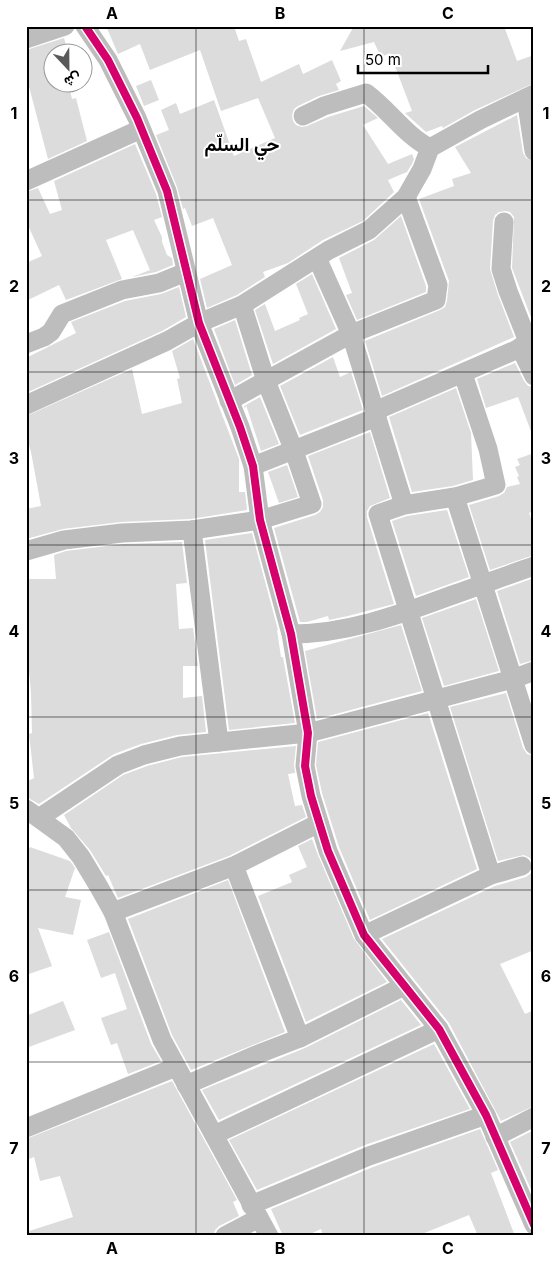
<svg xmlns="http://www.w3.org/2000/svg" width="560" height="1262" viewBox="0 0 560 1262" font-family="Inter,Vazirmatn,sans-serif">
<rect width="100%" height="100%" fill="#fff"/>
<g fill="#dcdcdc">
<path d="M106 26H234L239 41 246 39 261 82 299 64 303 74 332 60 341 81 336 84 339 90 319 96 298 106 294 109 292 115 293 121 296 125 302 127 307 126 328 117 364 106 378 118 363 125 388 164 412 154 414 159 412 164 407 172 388 180 394 192 363 221 323 240 288 263 263 272 265 277 237 295 207 308 200 279 232 265 213 218 192 226 185 208 183 209 177 187 156 135 169 130 161 110 176 103 180 114 214 100 234 156 275 138 258 98 221 111 200 50 150 70 140 44 118 54Z"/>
<path d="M354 26H504L517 61 534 55V83L475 110 443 128 442 126 426 132 406 114 405 113 412 111 390 53 381 57 374 42 340 51Z"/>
<path d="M64 38 68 52H52V82H68L72 99 76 98 87 141 48 159 26 75V50Z"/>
<path d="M151 80 159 100 144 106 136 86Z"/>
<path d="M517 115 523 153 526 158 534 162V325L512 268 514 217 510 212 505 211 499 212 495 215 493 221 490 269 498 295 514 337 382 396 365 341 440 310 445 307 447 301 449 281 419 199 454 186 452 179 471 173 455 147Z"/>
<path d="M135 144 156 194 162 217 154 220 162 237V242L167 255 172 258 173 265 156 272 132 277 150 270 133 230 106 240 122 279 66 300 59 285 26 301V263L42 256 26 221V192L38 188 50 214 62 210 54 181Z"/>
<path d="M401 216 426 286V292L357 320 346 295 352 293 339 258 374 240Z"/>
<path d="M312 274 336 329 273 364 255 310 265 304 275 331 300 320 299 318 308 314 296 284Z"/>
<path d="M179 287 186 317 162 331 26 393V358L76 333 71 322 125 301 161 294Z"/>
<path d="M235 320 252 375 235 385 214 329Z"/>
<path d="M193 339 239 459V492H245L247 510 191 519 121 522 63 529 26 539V509L41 506 31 452 26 434V416L132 369 142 414 182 403 177 379 180 378 172 351Z"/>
<path d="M333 357 340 377 351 372 363 410 300 435 280 386Z"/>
<path d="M515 363 524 381 528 386 534 387V434H532L518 397 486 408 477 379Z"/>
<path d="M456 388 471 433 473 480 453 486 412 492 389 417Z"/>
<path d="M260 397 279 444 261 451 246 405 245 409 244 406Z"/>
<path d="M370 432 390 498 370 506 367 511V517L394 604 348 616 329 620 328 616 307 622H300L274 528 315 515 320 512 323 507V500L308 456Z"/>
<path d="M534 453V518L531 512 529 513 534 527V555L490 570 469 505 499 496 504 493 507 487 520 484 517 477 519 476 515 467 520 465 517 459Z"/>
<path d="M287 465 298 497 279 503 268 472Z"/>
<path d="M447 510 469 577 416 596 392 521 407 516Z"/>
<path d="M252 533 278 630H277L281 657H283L295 723 229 730 205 540Z"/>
<path d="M182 542 187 583 176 584 179 629 193 628 198 666H183V698L202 696 206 732 177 735 141 744 114 754 39 804 30 799 26 793V782L34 778 29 734 32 733 31 693 28 659H26V579H56L54 555 66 551 123 544Z"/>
<path d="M534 578V660L520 664 497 591Z"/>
<path d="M476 599 499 671 444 686 422 618Z"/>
<path d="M401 625 422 691 317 719 305 651Z"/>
<path d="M506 693 523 748 527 754 534 756V950L500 964 525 1014 534 1010V1106L501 1121 449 1023 382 939 495 886 526 877 530 874 533 869V863L530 858 524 855 498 861 450 707Z"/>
<path d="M428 713 477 869 370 920 339 847 322 793 316 765 318 742Z"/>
<path d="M296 746 294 765 295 773 288 774 295 806 302 805 306 817 229 856 118 898 108 875 106 876 90 850 71 828 64 815 123 775 147 766 182 757Z"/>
<path d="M312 839 318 855 354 939 387 982 306 1022 258 896 292 882 289 875 307 867 298 846Z"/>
<path d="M30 847 70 861 75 868 65 897 81 900 73 935 38 928 52 966 26 975V856Z"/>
<path d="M228 880 285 1032 191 1070 172 1035 128 919Z"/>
<path d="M109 932 151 1044 161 1061 128 1074 117 1043 111 1045 101 1018 127 1009 115 973 101 978 87 940Z"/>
<path d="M401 1000 421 1025 219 1120 202 1090 305 1048Z"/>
<path d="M63 1001 75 1030 26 1048V1016Z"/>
<path d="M434 1044 470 1109 365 1145 257 1190 229 1140Z"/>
<path d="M172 1081 237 1200 233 1202 239 1216 219 1226 215 1230 214 1236H26V1232L73 1217 60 1176 40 1181 34 1157 26 1160V1139Z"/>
<path d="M480 1129 498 1170 491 1173 515 1236H478L469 1215 417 1236H323L321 1229 306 1236H283L271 1209 373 1167Z"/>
<path d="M534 1130V1196L510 1142Z"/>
</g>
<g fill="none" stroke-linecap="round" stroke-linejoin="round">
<g stroke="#bdbdbd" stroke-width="19">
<path d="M85 26 108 60 137 118 167 191 199 323 240 427 253 466 260 520 291 634 308 733 305 766 311 796 328 851 364 935 439 1029 486 1115 534 1225"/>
<path d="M26 39 65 26"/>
<path d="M526 98 534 151"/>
<path d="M303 116 324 106 366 93C389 110 405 135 430 148"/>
<path d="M26 181 141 129"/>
<path d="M504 222 501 269 508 291 529 344"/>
<path d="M317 258 351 334 404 505"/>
<path d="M26 344 44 337 51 332 62 314 122 290 159 283 186 272"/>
<path d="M520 347 534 376"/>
<path d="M463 374 488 449 496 485 455 497 404 505 378 514 491 875"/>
<path d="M229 401 351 334 436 300 438 285 406 197"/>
<path d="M26 405 167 341 199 323 242 305 329 250 369 230 406 197 422 169 430 148 480 120 534 94"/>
<path d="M375 411 534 342"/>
<path d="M253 466 377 417"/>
<path d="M455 497 534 745"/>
<path d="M192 530 219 742"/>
<path d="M26 551 64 540 122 533 192 530 260 520 312 504 294 451 266 381 242 305"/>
<path d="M291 634C345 634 396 616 447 597 476 587 505 576 534 566"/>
<path d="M26 809 66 838 81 857 99 887 113 912 162 1040 269 1236"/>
<path d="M39 818 118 765 144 755 180 746 308 733 513 679 534 671"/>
<path d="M113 912 234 866 319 823"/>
<path d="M364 935 491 875 522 866"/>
<path d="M300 1038 404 986"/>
<path d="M186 1085 256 1055 300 1038 234 866"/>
<path d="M26 1128 176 1067"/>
<path d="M214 1135 439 1029"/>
<path d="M495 1137 534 1117"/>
<path d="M251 1205 369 1156 486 1115"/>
<path d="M225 1236 259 1218"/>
</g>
<defs>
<path id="cycleway" d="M85 26 108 60 137 118 167 191 199 323 240 427 253 466 260 520 291 634 308 733 305 766 311 796 328 851 364 935 439 1029 486 1115 534 1225"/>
</defs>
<use href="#cycleway" stroke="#fff" stroke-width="11"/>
<use href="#cycleway" stroke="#d6006c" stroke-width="8"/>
</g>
<path fill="none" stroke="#000" stroke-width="1" stroke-opacity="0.55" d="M196 26V1236M364 26V1236M26 200H534M26 372H534M26 545H534M26 717H534M26 890H534M26 1062H534"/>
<g text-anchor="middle" stroke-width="4" stroke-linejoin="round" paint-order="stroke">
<g font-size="19" font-weight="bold" fill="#000" stroke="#fff">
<text x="242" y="151">حي السلّم</text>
</g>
</g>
<rect width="560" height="1262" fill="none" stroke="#ffffff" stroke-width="55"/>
<g transform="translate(68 68) rotate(158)"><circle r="24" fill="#ffffff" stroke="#999999"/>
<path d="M0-4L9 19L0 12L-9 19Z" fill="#595959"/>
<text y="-8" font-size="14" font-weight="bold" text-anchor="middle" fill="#000000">ش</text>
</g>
<path d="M358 65v8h130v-8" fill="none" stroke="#000000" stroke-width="2.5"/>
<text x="365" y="65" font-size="15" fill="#000000" stroke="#ffffff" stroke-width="4" paint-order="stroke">50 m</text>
<rect x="28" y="28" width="504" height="1206" fill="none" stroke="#000" stroke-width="2"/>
<g font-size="16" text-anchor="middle" font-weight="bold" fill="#000">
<text x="112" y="19">A</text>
<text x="280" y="19">B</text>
<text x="448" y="19">C</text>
<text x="14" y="119">1</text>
<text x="546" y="119">1</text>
<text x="14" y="292">2</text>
<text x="546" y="292">2</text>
<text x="14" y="464">3</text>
<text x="546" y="464">3</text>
<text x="14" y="637">4</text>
<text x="546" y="637">4</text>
<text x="14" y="809">5</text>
<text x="546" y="809">5</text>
<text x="14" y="982">6</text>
<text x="546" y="982">6</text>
<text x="14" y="1154">7</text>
<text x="546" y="1154">7</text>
<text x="112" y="1254">A</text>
<text x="280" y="1254">B</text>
<text x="448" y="1254">C</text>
</g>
</svg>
